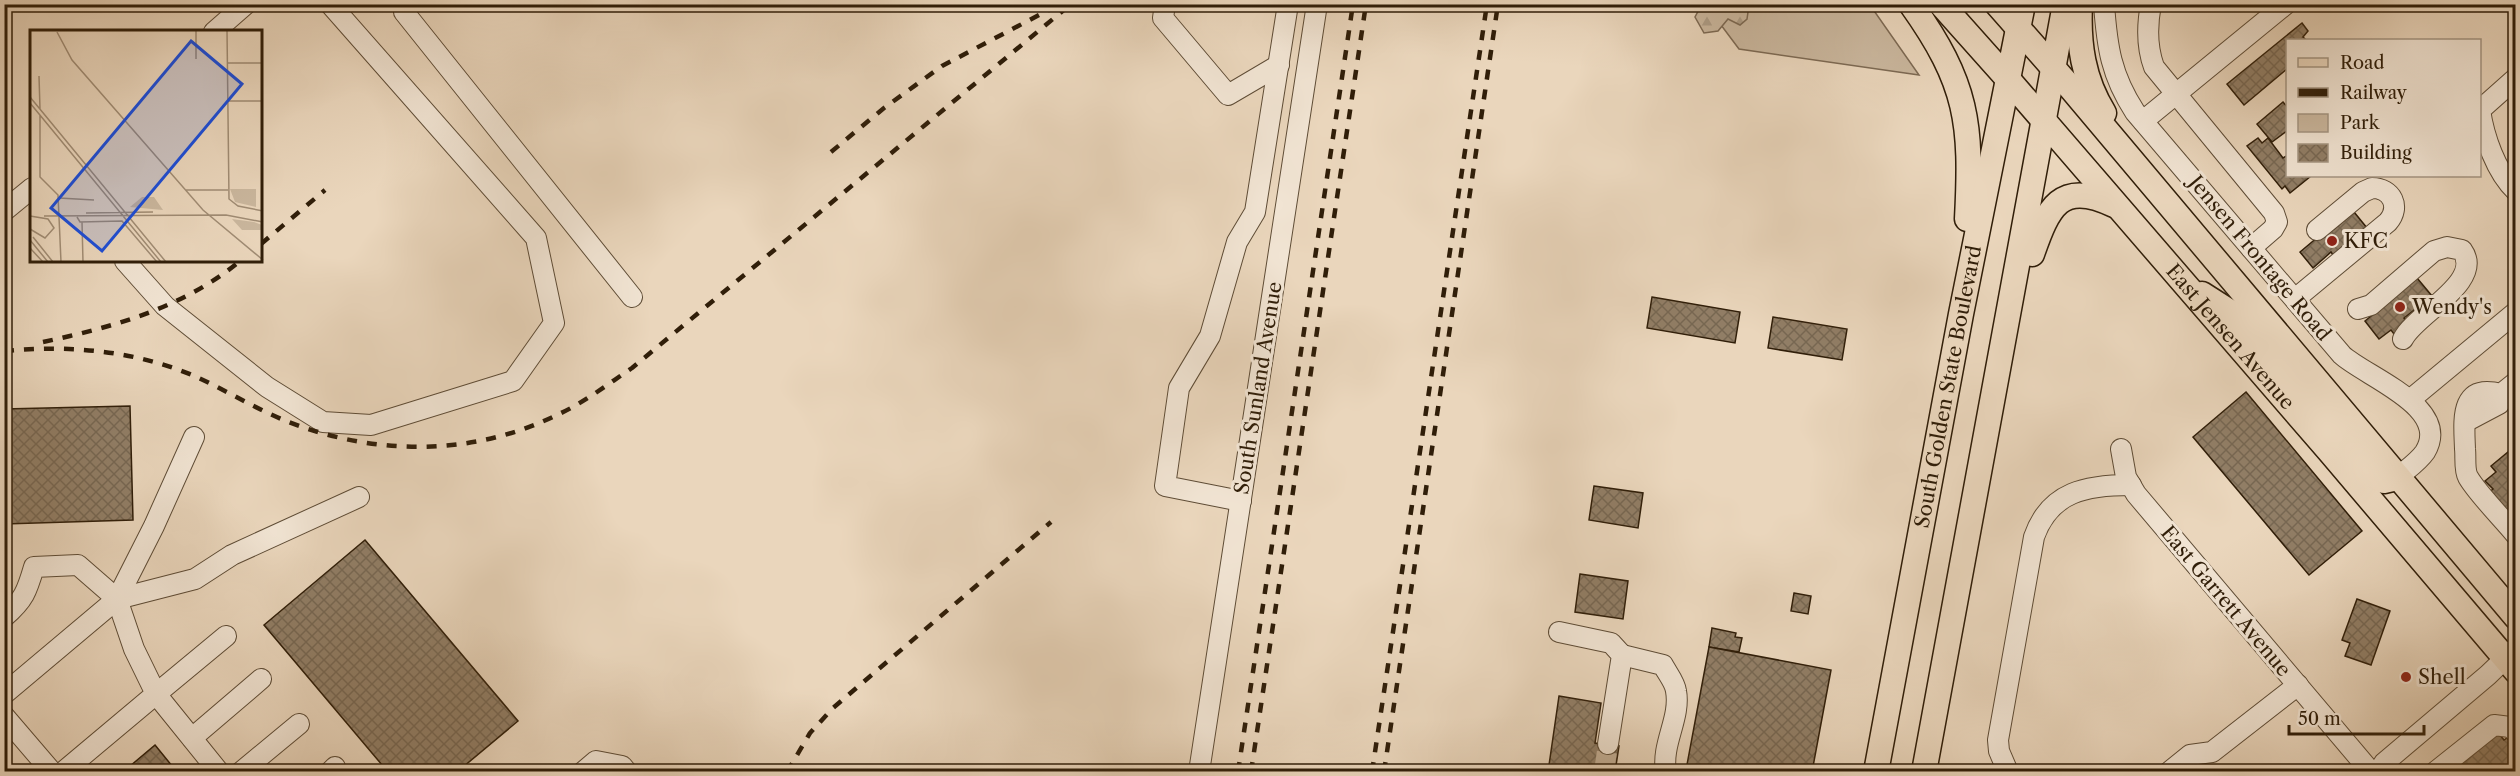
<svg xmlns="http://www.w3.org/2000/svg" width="2520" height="776" viewBox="0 0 2520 776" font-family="'Libre Caslon Text',serif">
<defs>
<pattern id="forest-firs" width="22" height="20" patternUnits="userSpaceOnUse" patternTransform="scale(1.5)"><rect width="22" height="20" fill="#cab79e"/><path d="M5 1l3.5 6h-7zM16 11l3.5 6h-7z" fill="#ae9d87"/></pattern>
<pattern id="building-cross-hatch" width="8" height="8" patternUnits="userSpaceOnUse" patternTransform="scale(1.5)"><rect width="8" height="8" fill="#917e66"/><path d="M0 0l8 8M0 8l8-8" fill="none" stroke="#776752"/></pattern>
</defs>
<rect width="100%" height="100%" fill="#ead6bc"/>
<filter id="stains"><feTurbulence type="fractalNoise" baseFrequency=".00333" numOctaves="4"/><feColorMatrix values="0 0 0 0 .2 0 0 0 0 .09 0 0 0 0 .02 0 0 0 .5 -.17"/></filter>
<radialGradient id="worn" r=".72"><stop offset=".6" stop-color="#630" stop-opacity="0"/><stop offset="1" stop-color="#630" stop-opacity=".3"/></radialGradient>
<path fill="#cab79e" stroke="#7d6a54" stroke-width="1.5" d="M1706 5H1870L1919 75 1739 49Z"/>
<path fill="url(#forest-firs)" stroke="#7d6a54" stroke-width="1.5" d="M1702 4 1749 5 1747 19 1740 25 1728 19 1718 31 1704 33 1695 17Z"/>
<g fill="url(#building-cross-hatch)" stroke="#301e09" stroke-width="1.5">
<path d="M2302 23 2308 31 2303 37 2306 40H2288V68L2244 105 2227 84Z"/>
<path d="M2283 102 2288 108V130L2272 142 2257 124Z"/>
<path d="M2258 138 2262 143 2268 138 2283 158 2288 155V176H2311L2290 193 2285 186 2282 189 2247 146Z"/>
<path d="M2354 212 2367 228 2333 255 2331 252 2313 268 2300 252 2331 226 2334 229Z"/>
<path d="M2417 278 2432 296 2404 318 2408 323 2394 334 2391 330 2379 339 2365 321Z"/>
<path d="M1652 297 1740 312 1735 343 1647 328Z"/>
<path d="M1773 317 1847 329 1842 360 1768 348Z"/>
<path d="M2246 392 2362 531 2309 575 2193 437Z"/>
<path d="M130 406 133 520 4 524V409Z"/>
<path d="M2514 447 2516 449V523L2486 495 2493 489 2485 481 2496 472 2491 466Z"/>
<path d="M1594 486 1643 493 1638 528 1589 520Z"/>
<path d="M365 540 518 721 457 772H388L264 625Z"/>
<path d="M1580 574 1628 581 1623 619 1575 612Z"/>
<path d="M1794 593 1811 596 1808 614 1791 611Z"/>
<path d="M2357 599 2390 611 2371 665 2345 656 2350 643 2342 640Z"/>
<path d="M1712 628 1736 633 1735 637 1742 638 1739 652 1709 647Z"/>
<path d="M1709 647 1831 670 1812 772 1686 770Z"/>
<path d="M1559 696 1601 703 1595 743 1619 746 1615 772H1548Z"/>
<path d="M2496 730 2504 740 2507 738 2516 748V767L2510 772 2445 771Z"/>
<path d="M155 745 177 772H123Z"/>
</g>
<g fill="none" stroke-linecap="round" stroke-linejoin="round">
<path stroke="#c5b198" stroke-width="20" stroke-dasharray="20 10" stroke-linecap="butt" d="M1604 772 1608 744"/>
<defs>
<g id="minor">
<path d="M405 4 404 12 632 297"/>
<path d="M1165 4 1163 18 1228 95 1279 65"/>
<path d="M2104 4C2107 47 2111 75 2135 112L2342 355C2366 377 2452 407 2425 452 2418 462 2406 470 2397 478"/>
<path d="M2151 4C2147 25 2147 48 2154 67L2274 213 2277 222 2273 229 2251 248"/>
<path d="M214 32 246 4"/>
<path d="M2516 78 2480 110C2484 137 2496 172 2516 191"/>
<path d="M2143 121 2286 4"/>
<path d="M4 211 32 188"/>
<path d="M125 261 165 306 267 387 323 422 371 425 513 381 554 323 536 238 330 4"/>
<path d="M2295 299 2388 222C2401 207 2392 188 2372 188L2363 192 2317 230"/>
<path d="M2358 309 2371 305 2434 251 2447 247 2462 250C2485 282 2415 314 2403 339"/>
<path d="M2516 382 2501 394C2459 383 2464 420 2465 449 2466 457 2464 470 2468 477 2477 493 2503 519 2516 535"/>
<path d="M2411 399 2516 312"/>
<path d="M2465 422 2499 404 2501 394"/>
<path d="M2121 449 2126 477 2136 494 2371 772"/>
<path d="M1241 501 1165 486 1179 388 1210 336 1237 242 1255 212 1288 4"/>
<path d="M117 599 195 579 232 555 359 497"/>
<path d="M4 617C24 600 27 591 34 567L78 565 117 599 134 649 156 694 63 772"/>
<path d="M1559 632 1611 643 1622 655 1608 744"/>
<path d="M1622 655 1663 665C1667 673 1675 682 1676 691 1681 718 1661 744 1666 772"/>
<path d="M4 694 117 599 154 526 194 437"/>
<path d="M4 716 52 772"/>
<path d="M192 738 261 679"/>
<path d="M219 772 156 694 226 636"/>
<path d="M241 772 299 724"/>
<path d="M330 772 335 767"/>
<path d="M583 772 596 761 622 766 627 772"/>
<path d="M1199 772 1317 4"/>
<path d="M2008 772 1999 751 1998 740 2034 537C2050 491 2087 485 2131 485"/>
<path d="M2169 772 2190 755 2212 752 2298 685"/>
<path d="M2378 772 2384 763 2488 675 2516 648"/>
<path d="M2435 772 2494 725 2510 727 2516 732"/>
</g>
<g id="major">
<path d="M1911 4C1968 84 1972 123 1967 219"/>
<path id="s1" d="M1941 4 2007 78 2330 452 2516 671"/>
<path d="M1997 4 2070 87 2516 617"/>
<path d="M2080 4C2078 44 2083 79 2104 113"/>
<path d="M2032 254C2048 208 2060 179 2114 205"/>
<path d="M2202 294 2238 317 2370 474 2384 481 2397 478"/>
<path id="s2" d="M1876 772 1961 314 2023 4"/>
<path d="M1924 772 2065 4"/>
</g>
</defs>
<use href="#minor" stroke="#5e4c36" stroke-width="22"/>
<use href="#major" stroke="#301e09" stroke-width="27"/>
<use href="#minor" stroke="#f1e4d3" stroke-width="20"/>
<use href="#major" stroke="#ead6bc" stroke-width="24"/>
<g stroke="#301e09" stroke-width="4.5" stroke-dasharray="10 10" stroke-linecap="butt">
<path d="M831 152 884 108 942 66 1060 4"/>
<path d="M261 244 325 190"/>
<path d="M43 342C113 327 183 308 240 261"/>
<path d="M4 351C68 345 132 350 192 375 224 389 254 408 286 421 375 456 472 457 559 414 585 402 608 384 632 368L1071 4"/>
<path d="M787 772 810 733 833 708 1051 522"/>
<path d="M1238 772 1353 4"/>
<path d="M1251 772 1366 4"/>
<path d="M1372 772 1487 4"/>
<path d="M1384 772 1498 4"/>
</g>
</g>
<g fill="#8f2418" stroke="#f1e4d3" stroke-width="2">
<circle cx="2332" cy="241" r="6"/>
<circle cx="2400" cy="307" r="6"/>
<circle cx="2406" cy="677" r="6"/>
</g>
<g text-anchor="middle" stroke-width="6" stroke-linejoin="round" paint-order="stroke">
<g font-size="20" fill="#301e09" stroke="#f1e4d3" text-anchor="start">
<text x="2344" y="248">KFC</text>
<text x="2412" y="314">Wendy's</text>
<text x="2418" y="684">Shell</text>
</g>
<g font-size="20" fill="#301e09" stroke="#f1e4d3">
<text transform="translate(2260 258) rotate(50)" y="7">Jensen Frontage Road</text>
<text dy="7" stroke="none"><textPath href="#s1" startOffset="441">East Jensen Avenue</textPath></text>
<text transform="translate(1258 388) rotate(-81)" y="7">South Sunland Avenue</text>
<text dy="7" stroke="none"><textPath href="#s2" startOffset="392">South Golden State Boulevard</textPath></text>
<text transform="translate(2226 601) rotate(50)" y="7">East Garrett Avenue</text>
</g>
</g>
<g transform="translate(30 30)">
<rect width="232" height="232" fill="#ead6bc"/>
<path d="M200 159H226V177L205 172ZM112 167H124L133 180 100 177ZM202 189 224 192 232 195V200H212Z" fill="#cab79e"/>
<path fill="none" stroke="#a08c74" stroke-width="1.5" d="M166 0V29M197 0 199 169 208 176 233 181M27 2 42 30 173 180 233 230M198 33H233M9 46 10 79M0 67 136 232M198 71H233M0 73 131 232M10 85V147L28 165 29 187M156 160H198M29 168 64 170M56 183 123 182M0 186 18 189 24 198 15 208 0 199M14 186 196 185 233 192M29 187 31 232M47 187 50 192 92 191 127 232M52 192 53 232M3 207 23 232M0 210 18 232M0 218 13 232"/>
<path fill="#1d4ed8" fill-opacity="0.15" stroke="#1d4ed8" stroke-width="3" d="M161 11 212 54 72 221 21 178Z"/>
<rect width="232" height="232" fill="none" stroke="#301e09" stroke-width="3"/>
</g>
<rect width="2520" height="776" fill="none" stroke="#ead6bc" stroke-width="24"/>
<rect x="6" y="6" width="2508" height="764" fill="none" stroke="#301e09" stroke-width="3"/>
<rect x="12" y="12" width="2496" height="752" fill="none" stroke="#301e09" stroke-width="1.5"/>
<rect x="2286" y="39" width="195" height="138" fill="#f1e4d3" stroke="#a49582" stroke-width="1.5"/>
<rect x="2298" y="58" width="30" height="9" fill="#ead6bc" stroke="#a49582" stroke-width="1.5"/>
<text x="2340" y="69" font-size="18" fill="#301e09">Road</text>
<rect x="2298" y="88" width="30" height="9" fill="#301e09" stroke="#a49582" stroke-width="1.5"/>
<text x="2340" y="99" font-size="18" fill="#301e09">Railway</text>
<rect x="2298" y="114" width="30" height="18" fill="#cab79e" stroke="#a49582" stroke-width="1.5"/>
<text x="2340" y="129" font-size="18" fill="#301e09">Park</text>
<rect x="2298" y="144" width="30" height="18" fill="url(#building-cross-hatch)" stroke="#a49582" stroke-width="1.5"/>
<text x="2340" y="159" font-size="18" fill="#301e09">Building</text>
<path d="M2289 725v9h135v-9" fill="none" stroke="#301e09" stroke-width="3"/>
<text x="2298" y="725" font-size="18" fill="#301e09" stroke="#f1e4d3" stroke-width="4.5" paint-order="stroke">50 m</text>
<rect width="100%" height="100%" filter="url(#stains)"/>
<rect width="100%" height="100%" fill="url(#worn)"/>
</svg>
